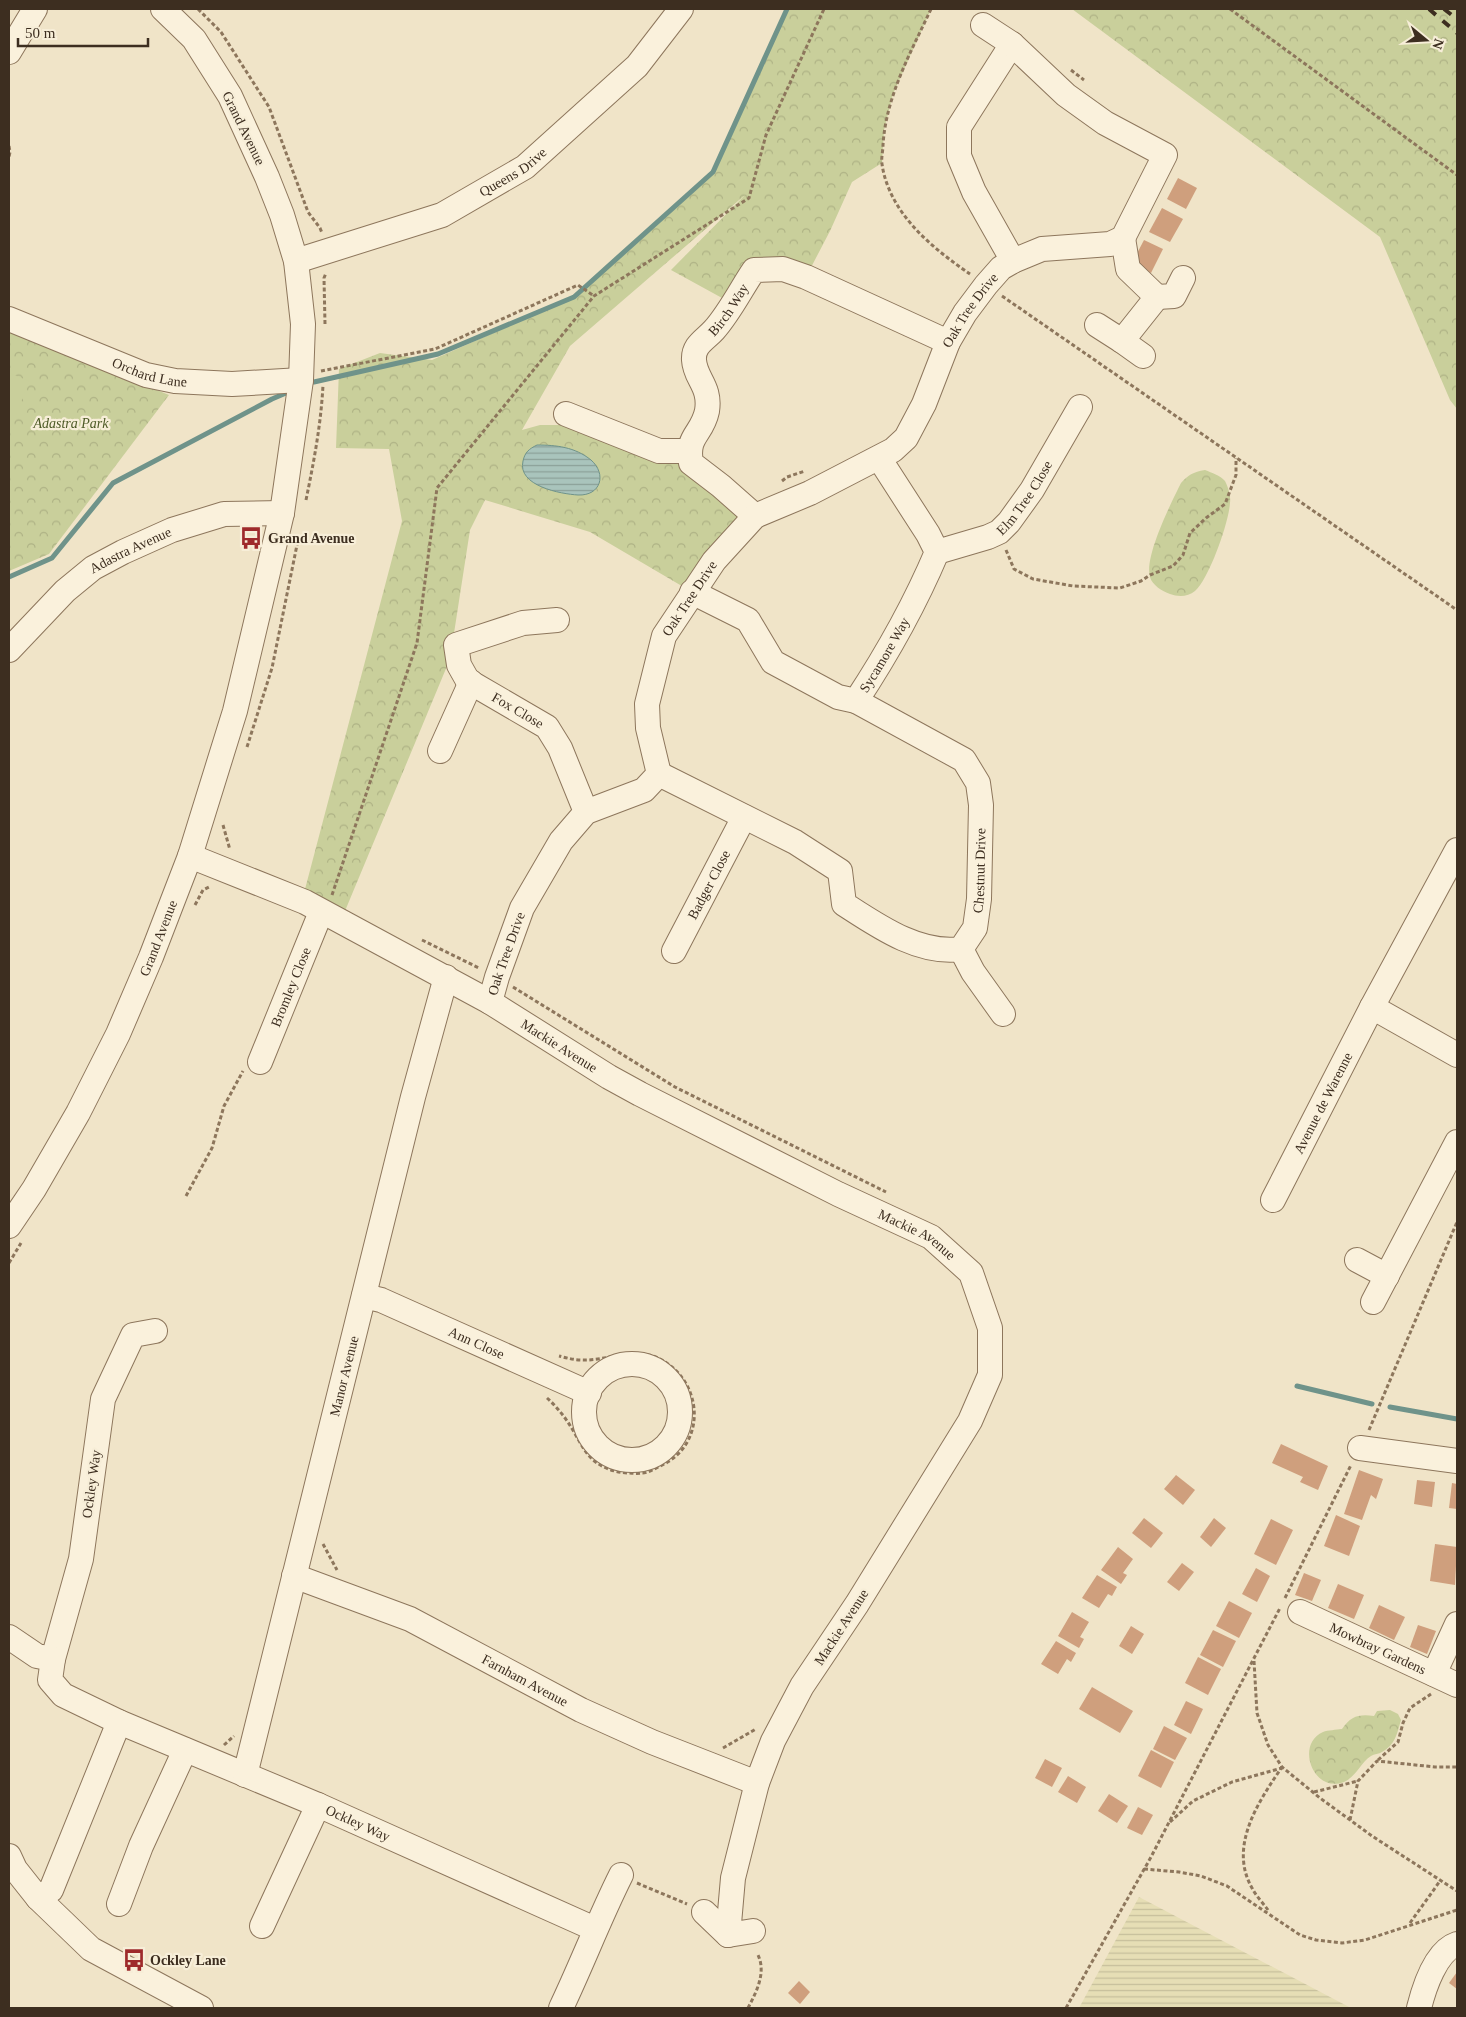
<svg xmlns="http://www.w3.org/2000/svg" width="1466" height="2017" viewBox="0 0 1466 2017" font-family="'Times New Roman',serif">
<defs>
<pattern id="farmland-rules" width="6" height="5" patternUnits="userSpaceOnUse" patternTransform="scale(1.25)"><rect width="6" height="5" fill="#e6deb5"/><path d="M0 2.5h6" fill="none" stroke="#c6bf9b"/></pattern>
<pattern id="forest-crowns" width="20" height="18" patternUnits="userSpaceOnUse" patternTransform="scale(1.25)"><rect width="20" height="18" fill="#c9cf9b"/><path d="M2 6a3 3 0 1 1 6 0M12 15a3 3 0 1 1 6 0" fill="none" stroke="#aeb285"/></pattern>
<pattern id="water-rules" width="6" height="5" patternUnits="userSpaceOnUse" patternTransform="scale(1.25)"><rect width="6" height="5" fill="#a9c4bc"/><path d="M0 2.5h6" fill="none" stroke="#8ba098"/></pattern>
</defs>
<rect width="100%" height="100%" fill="#f0e4c8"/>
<path fill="url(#farmland-rules)" d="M1139 1897 1351 2008H1079Z"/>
<g fill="url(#forest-crowns)">
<path d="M787 9H931L893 94 884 130 882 163 852 182 830 231 806 277 769 268 733 304 671 270 745 195 570 346 522 430 540 425H561L691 463 755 516 692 592 590 532 485 500 470 530 450 659 345 911 299 912 402 521 389 449 336 448 339 369 380 353 432 360 574 297 713 172Z"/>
<path d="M1072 9H1457V409L1450 400 1380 237Z"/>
<path d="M9 329 169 395 49 554 9 571Z"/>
<path d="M1205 470C1212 473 1220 475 1225 481 1228 487 1231 496 1230 503 1229 522 1209 579 1195 591 1188 597 1178 597 1170 594 1162 591 1152 585 1150 577 1144 557 1171 503 1181 483 1188 475 1193 472 1205 470Z"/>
<path d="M1390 1710 1398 1714 1401 1720C1397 1734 1395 1745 1382 1752 1379 1754 1374 1754 1371 1756 1360 1763 1357 1776 1344 1782 1313 1794 1295 1744 1323 1732 1328 1730 1336 1730 1342 1729 1351 1716 1359 1714 1374 1716L1377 1711Z"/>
</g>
<path fill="#c9cf9b" d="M9 373 29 381 9 434Z"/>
<path fill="url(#water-rules)" stroke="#6f938a" d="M537 445C556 445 575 447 591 460 607 474 601 496 578 495 561 494 517 486 523 461 525 452 529 449 537 445Z"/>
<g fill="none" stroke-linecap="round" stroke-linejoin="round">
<g stroke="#6f938a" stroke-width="5">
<path d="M314 382 438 354 574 297 713 172 787 9"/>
<path d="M9 577 52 558 113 483 272 399 286 393"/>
<path d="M1297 1386 1372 1404"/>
<path d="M1390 1407 1457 1419"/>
</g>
</g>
<g fill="#cf9f7d">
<path d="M1178 178 1197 188 1186 209 1167 199Z"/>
<path d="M1162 208 1183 219 1170 242 1149 232Z"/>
<path d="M1144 240 1163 249 1151 273 1132 263Z"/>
<path d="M1281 1444 1328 1466 1318 1490 1300 1482 1303 1477 1272 1463Z"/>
<path d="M1359 1470 1383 1479 1376 1499 1371 1495 1362 1520 1344 1514Z"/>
<path d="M1176 1475 1195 1490 1183 1505 1164 1489Z"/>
<path d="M1417 1480 1435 1482 1432 1507 1414 1504Z"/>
<path d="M1452 1483 1457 1484V1509L1449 1508Z"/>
<path d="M1336 1515 1360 1526 1349 1556 1324 1546Z"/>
<path d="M1144 1518 1163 1533 1151 1548 1132 1533Z"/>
<path d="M1214 1518 1226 1528 1211 1547 1200 1537Z"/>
<path d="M1271 1519 1293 1530 1276 1565 1254 1554Z"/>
<path d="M1435 1544 1457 1547 1455 1585 1430 1581Z"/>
<path d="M1118 1547 1133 1559 1123 1573 1127 1575 1121 1584 1101 1570Z"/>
<path d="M1182 1563 1194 1572 1179 1591 1167 1582Z"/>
<path d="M1256 1568 1270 1576 1257 1602 1242 1594Z"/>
<path d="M1304 1573 1321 1580 1312 1601 1295 1595Z"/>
<path d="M1097 1575 1117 1587 1112 1596 1108 1594 1099 1608 1082 1598Z"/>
<path d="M1338 1584 1364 1595 1354 1619 1328 1608Z"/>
<path d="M1229 1601 1252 1613 1239 1638 1216 1626Z"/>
<path d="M1379 1605 1405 1617 1394 1640 1369 1628Z"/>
<path d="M1072 1612 1089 1622 1080 1637 1084 1639 1079 1648 1058 1636Z"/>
<path d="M1418 1625 1436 1631 1427 1654 1410 1647Z"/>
<path d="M1131 1626 1144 1634 1132 1654 1119 1646Z"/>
<path d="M1213 1630 1236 1641 1223 1667 1200 1655Z"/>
<path d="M1056 1641 1076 1653 1071 1662 1067 1659 1058 1674 1041 1664Z"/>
<path d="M1198 1657 1221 1669 1208 1695 1185 1683Z"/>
<path d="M1092 1687 1133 1711 1120 1733 1079 1709Z"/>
<path d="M1186 1701 1203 1709 1191 1734 1174 1725Z"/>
<path d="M1164 1726 1187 1738 1175 1760 1153 1749Z"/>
<path d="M1151 1750 1174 1762 1161 1788 1138 1776Z"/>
<path d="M1045 1759 1062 1768 1052 1787 1035 1778Z"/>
<path d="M1068 1776 1086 1787 1077 1803 1058 1792Z"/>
<path d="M1109 1794 1128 1806 1117 1823 1098 1811Z"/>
<path d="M1138 1807 1153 1815 1142 1835 1127 1828Z"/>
<path d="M1457 1972V1989L1449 1983Z"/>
<path d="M799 1981 810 1992 800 2004 788 1993Z"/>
</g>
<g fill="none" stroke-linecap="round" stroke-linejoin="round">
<defs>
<g id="minor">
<path d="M1012 44 959 127V156L974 192 1013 261"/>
<path d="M9 52 35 9"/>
<path d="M1123 238 1128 269 1157 297 1122 341 1143 356"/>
<path id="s1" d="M296 261 442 215 525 167 637 66 681 9"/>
<path d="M1157 297 1174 296 1183 278"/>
<path id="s2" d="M9 319 146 375 175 381 232 384 301 380"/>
<path d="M1097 325 1122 341"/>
<path d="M566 414 659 451H689"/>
<path id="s3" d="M755 516 721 486 691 463C686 435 702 435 707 411 711 386 695 379 694 360 693 345 705 340 714 330 730 312 741 289 754 270L783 269 806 277 948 342"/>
<path id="s4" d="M937 552 988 537 999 532 1009 522 1032 490 1080 407"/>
<path id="s5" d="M692 592 748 620 773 662 838 697 856 701C887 654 915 604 937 552L928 534 879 458"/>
<path id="s6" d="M557 620 523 623 456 645 459 665 468 681 547 727 560 748 586 812"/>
<path id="s7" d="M9 650 65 591 93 568 123 552 172 530 224 514 282 513"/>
<path d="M440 751 471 682"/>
<path id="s8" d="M659 774 795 842 840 871 844 904C878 926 919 955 961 949L975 928 979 899 981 805 978 783 964 760 856 701"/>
<path id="s9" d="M190 856 305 902 490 1002 609 1077 640 1094 838 1194 931 1237 971 1273 990 1328V1375L970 1421 857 1604 802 1686 773 1741 757 1783 733 1878 728 1935 753 1931"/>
<path d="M961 949 973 972 1003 1014"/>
<path id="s10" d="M674 951 744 817"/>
<path id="s11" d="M490 1002 497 977 522 908 561 841 586 812 644 790 659 774 648 728 647 704 664 636 714 561 755 516 810 493 893 450 906 438 924 404 948 342 965 313 986 285 1001 268 1013 261 1042 249 1110 244 1123 238 1165 155 1105 123 1066 95 1012 44 983 25"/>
<path d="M1372 1007 1457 1055"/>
<path id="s12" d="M260 1062 321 912"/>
<path id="s13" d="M1273 1200 1372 1007 1457 850"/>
<path id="s14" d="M9 1226 34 1189 78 1113 118 1034 151 957 190 856 235 711 282 513 301 380 303 324 296 261 282 215 267 177 230 96 194 39 163 9"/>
<path d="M1357 1260 1387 1276"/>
<path id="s15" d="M364 1296 381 1300 589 1393"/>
<path d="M1373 1302 1457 1142"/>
<path id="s16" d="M155 1331 133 1335 103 1399 81 1559 53 1659 50 1680 63 1695 119 1722 318 1805 595 1929"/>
<circle cx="632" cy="1412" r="48"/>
<path d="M1360 1448 1457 1461"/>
<path id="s17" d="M294 1576 410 1619 581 1710 652 1742 757 1783"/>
<path id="s18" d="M1300 1612 1457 1685"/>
<path d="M9 1637 37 1656 53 1659"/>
<path d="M1434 1674 1457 1624"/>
<path id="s19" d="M245 1775 413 1097 446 977"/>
<path d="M9 1856 15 1869 38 1898 91 1949 201 2008"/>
<path d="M38 1898 51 1890 119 1722"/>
<path d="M119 1904 141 1846 185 1750"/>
<path d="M704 1912 728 1935"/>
<path d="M262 1926 318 1805"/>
<path d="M561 2008C582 1964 599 1919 621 1875"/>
<path d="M1419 2008C1424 1988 1436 1951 1457 1944"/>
</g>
</defs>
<use href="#minor" stroke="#8d765c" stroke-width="26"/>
<g stroke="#8d765c" stroke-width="3" stroke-dasharray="4 2.5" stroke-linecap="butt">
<path d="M198 9 221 32 269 107 308 212 320 228 322 233"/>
<path d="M931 9C911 52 886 96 883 145 883 151 881 158 882 164 889 213 932 248 970 274"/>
<path d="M1230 9 1457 175"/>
<path d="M1071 70 1084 80"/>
<path d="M9 146 10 152 9 157"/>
<path d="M1002 296 1457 610"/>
<path d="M325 324 324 278 326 273"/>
<path d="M321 371 435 349 578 285 594 296"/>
<path d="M782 481 787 477 805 471"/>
<path d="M306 500C314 461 321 424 323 385"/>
<path d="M1006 550 1014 569 1033 579 1073 586 1120 588 1141 581 1150 575 1173 566 1183 555 1190 533 1206 518 1225 504 1236 475V458"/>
<path d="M247 747 272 668 298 540"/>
<path d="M223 825 230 850"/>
<path d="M332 895 417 643 437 488 594 296 749 198 766 135 824 9"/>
<path d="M195 905 203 890 211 886"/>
<path d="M422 940 479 968"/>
<path d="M513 987 675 1087 886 1192"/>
<path d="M186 1196 212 1148 224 1106 243 1071"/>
<path d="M9 1263 21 1243"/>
<path d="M547 1398C556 1406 565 1417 571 1427 578 1438 583 1450 592 1459 602 1468 614 1472 627 1473 632 1473 637 1474 642 1473 648 1473 654 1469 660 1466 708 1445 704 1380 658 1358 634 1347 606 1361 582 1360 574 1360 567 1358 559 1356"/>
<path d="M1369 1430 1457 1222"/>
<path d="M323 1544 337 1570"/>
<path d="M1285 1598 1351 1465"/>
<path d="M1254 1661 1257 1713 1268 1745 1282 1767 1320 1798 1372 1836 1457 1891"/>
<path d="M224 1745 234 1736"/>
<path d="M723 1748 756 1729"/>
<path d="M1378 1760 1398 1742 1403 1723 1410 1708 1431 1694"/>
<path d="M1314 1792 1358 1781"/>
<path d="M1350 1820 1358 1781 1377 1761 1435 1767H1457"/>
<path d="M1170 1822 1193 1801 1232 1782 1282 1768"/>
<path d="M1144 1869 1179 1872 1201 1876 1227 1886 1300 1935 1316 1940 1342 1943 1365 1940 1457 1910"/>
<path d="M637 1883 687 1904"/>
<path d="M1268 1910C1263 1903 1256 1896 1252 1888 1228 1846 1259 1801 1282 1767"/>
<path d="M1410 1923 1440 1881"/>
<path d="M748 2008C757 1991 767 1971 757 1953"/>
<path d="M1066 2008 1151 1857 1280 1608"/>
</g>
<use href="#minor" stroke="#faf1dc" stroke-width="24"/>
<g stroke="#3d2e20" stroke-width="4" stroke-dasharray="9 9" stroke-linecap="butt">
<path d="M1429 9 1457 33"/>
<path d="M1444 9 1457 19"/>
</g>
</g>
<defs>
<symbol id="bus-bare" viewBox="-9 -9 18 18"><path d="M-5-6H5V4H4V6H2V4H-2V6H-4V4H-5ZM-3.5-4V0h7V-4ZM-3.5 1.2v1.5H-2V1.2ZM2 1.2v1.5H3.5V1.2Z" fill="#9e2a2b" stroke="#f7eed8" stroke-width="2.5" paint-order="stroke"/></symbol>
</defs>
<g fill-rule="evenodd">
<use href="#bus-bare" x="235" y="522" width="32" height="32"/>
<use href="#bus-bare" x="118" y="1944" width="32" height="32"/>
</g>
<g text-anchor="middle" stroke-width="4.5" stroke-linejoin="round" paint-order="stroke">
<g font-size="14" fill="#3d2e20" stroke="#f7eed8">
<text transform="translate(244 128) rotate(64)" y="5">Grand Avenue</text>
<text dy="5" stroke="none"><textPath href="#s1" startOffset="236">Queens Drive</textPath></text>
<text dy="5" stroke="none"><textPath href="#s3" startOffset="255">Birch Way</textPath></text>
<text dy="5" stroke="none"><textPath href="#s11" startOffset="906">Oak Tree Drive</textPath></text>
<text dy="5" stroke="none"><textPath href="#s2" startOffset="151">Orchard Lane</textPath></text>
<text dy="5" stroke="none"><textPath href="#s4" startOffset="108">Elm Tree Close</textPath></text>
<text dy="5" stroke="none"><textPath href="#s7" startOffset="159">Adastra Avenue</textPath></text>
<text dy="5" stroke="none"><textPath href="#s11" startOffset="486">Oak Tree Drive</textPath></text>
<text dy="5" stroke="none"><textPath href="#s5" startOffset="258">Sycamore Way</textPath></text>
<text dy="5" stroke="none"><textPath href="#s6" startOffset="201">Fox Close</textPath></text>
<text dy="5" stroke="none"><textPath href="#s8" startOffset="450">Chestnut Drive</textPath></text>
<text dy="5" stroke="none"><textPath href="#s10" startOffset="75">Badger Close</textPath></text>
<text dy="5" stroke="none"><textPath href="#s14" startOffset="325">Grand Avenue</textPath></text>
<text dy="5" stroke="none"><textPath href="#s11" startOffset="51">Oak Tree Drive</textPath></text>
<text dy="5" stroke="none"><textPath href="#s12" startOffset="81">Bromley Close</textPath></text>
<text dy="5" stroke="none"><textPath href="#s9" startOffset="416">Mackie Avenue</textPath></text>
<text dy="5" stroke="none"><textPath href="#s13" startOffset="109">Avenue de Warenne</textPath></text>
<text dy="5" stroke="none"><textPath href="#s9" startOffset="821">Mackie Avenue</textPath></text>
<text dy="5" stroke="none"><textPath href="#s15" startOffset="122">Ann Close</textPath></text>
<text dy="5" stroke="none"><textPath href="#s19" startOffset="411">Manor Avenue</textPath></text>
<text transform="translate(91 1484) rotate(-82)" y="5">Ockley Way</text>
<text transform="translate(841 1627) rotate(-57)" y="5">Mackie Avenue</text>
<text dy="5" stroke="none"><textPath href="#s18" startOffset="86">Mowbray Gardens</textPath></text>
<text dy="5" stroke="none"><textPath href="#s17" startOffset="254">Farnham Avenue</textPath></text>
<text dy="5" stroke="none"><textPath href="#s16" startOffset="721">Ockley Way</textPath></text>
</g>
<g font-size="14" font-style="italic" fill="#4d5a26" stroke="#f7eed8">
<text x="71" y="428">Adastra Park</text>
</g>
<g font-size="14" font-weight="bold" fill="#3d2e20" stroke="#f7eed8" text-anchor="start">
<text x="268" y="543">Grand Avenue</text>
<text x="150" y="1965">Ockley Lane</text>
</g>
</g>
<rect width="1466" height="2017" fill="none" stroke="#3d2e20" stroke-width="20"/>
<g transform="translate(1426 40) rotate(108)" stroke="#f7eed8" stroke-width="4" paint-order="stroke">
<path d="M0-4L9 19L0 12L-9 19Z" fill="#3d2e20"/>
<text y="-8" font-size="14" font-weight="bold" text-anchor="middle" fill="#3d2e20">N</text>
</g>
<path d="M18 38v8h130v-8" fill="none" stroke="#3d2e20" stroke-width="2.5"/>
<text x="25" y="38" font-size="15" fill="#3d2e20" stroke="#f7eed8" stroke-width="4" paint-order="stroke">50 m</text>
</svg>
